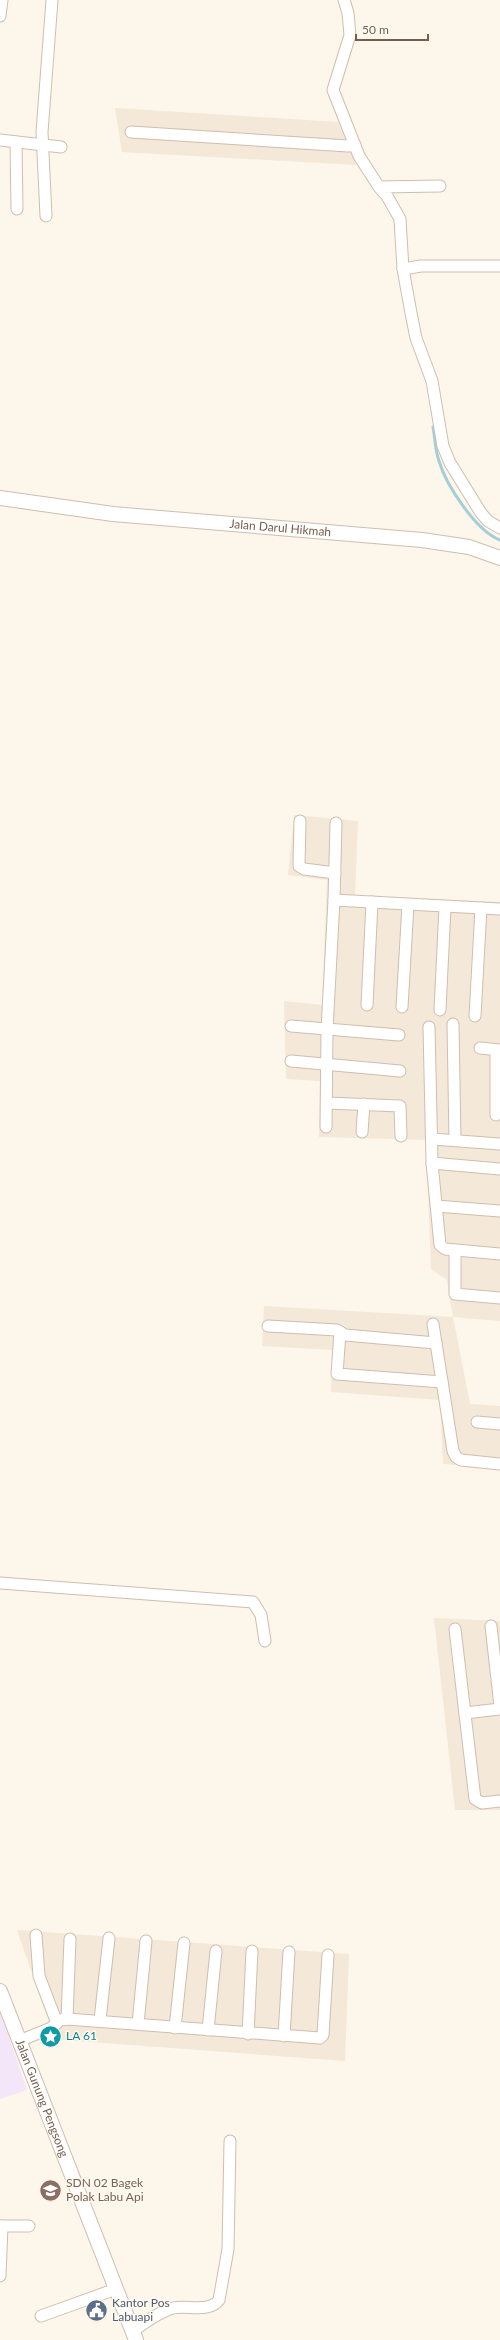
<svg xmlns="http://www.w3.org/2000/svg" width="500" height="2340" viewBox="0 0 500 2340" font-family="Lato,sans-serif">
<rect width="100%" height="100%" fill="#fdf6ea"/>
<g fill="#f4e8d8">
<path d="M115 108 338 122 356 165 122 152Z"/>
<path d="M294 815 358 821 355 896 500 902V1321L453 1317 470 1404 500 1406V1468L443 1464 440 1400 331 1392 333 1350 262 1346 264 1306 453 1317 447 1280 431 1269 426 1140 319 1137 320 1081 286 1079 284 1001 322 1005 327 880 288 875Z"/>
<path d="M434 1618 500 1621V1810H455Z"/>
<path d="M17 1930 349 1954 345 2061 50 2039V2025Z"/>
</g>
<path fill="#f3e6f9" d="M0 2011 27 2090 0 2099Z"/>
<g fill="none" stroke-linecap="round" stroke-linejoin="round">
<path stroke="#a4cfd9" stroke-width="3" d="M433 427C435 438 435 450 439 461 446 485 476 531 500 540"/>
<defs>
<g id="minor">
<path d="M344 0 348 13 350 35 333 90 359 156 379 187"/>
<path d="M0 16 2 0"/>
<path d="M131 132 348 146 355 145"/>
<path d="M0 140 61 147"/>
<path d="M16 142 17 209"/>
<path d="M440 186 379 187 387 196 400 219 403 269 411 313 416 338 432 381 443 446 450 463 481 513 488 521 500 528"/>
<path d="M46 216 42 132 52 0"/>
<path d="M403 269 421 266H500"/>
<path d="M300 821 299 866 304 869 335 873"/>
<path d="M334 900 336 823"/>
<path d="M367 1005 372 902"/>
<path d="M402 1007 408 905"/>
<path d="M440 1010 445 907"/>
<path d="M475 1016 481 908"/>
<path d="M453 1024 455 1140"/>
<path d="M291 1026 399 1035"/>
<path d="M429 1027 432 1163 440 1245 445 1249 500 1254"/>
<path d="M480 1048 500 1050"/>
<path d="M291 1061 400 1071"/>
<path d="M327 1103 400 1106 401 1136"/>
<path d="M496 1115V1050"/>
<path d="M326 1127 327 1030 334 900 500 909"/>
<path d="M362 1132 364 1104"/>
<path d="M432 1139 500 1144"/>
<path d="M432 1163 500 1169"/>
<path d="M436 1206 500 1211"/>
<path d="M455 1250V1294L500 1298"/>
<path d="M433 1324 453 1451 456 1457 461 1460 500 1464"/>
<path d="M268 1326 337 1330 345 1335 436 1343"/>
<path d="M340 1332 337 1374 442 1382"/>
<path d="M477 1422 500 1424"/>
<path d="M0 1583 253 1602 261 1615 265 1641"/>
<path d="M491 1626 500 1706"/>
<path d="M455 1629 475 1799 482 1803 500 1801"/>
<path d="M465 1713 500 1709"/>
<path d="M36 1935 39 1976 57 2023"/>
<path d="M67 2019 70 1939"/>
<path d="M100 2020 109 1938"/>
<path d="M138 2024 146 1941"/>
<path d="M175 2028 184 1943"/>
<path d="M208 2030 216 1951"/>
<path d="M248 2034 252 1951"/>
<path d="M284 2036 289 1952"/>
<path d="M19 2041 51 2028 60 2020 67 2019 320 2038 323 2035 328 1955"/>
<path d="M0 2226H29"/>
<path d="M0 2276 2 2226"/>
<path d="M41 2316 116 2289"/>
<path d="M133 2331C145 2323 158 2312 173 2308 188 2305 209 2313 219 2300L228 2249 230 2141"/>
</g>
<g id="tertiary">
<path id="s1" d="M0 498 113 514 422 540 469 547 500 558"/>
<path id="s2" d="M0 1991 136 2340"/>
</g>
</defs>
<use href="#minor" stroke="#cfbeae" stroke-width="13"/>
<use href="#tertiary" stroke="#cfbeae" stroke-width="16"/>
<use href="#minor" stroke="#fff" stroke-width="11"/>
<use href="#tertiary" stroke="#fff" stroke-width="14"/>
</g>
<defs>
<symbol id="sight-disc" viewBox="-11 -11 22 22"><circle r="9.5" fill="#0f9aa8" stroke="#fffaf0"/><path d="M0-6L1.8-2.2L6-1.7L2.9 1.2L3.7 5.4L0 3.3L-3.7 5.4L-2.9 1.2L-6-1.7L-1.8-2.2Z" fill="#fff"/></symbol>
<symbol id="school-disc" viewBox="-11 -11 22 22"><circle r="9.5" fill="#8d6e63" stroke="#fffaf0"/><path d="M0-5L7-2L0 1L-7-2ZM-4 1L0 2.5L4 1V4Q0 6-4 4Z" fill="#fff"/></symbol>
<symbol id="civic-disc" viewBox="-11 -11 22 22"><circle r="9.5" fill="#5c6f8a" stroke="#fffaf0"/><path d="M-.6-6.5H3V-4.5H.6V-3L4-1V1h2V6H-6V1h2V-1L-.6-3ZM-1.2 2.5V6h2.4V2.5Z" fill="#fff"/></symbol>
</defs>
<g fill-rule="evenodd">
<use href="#sight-disc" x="38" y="2024" width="25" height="25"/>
<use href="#school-disc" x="38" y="2178" width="25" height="25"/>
<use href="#civic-disc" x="84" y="2298" width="25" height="25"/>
</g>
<g text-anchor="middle" stroke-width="3" stroke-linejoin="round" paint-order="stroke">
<g font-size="12" fill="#785d4c" stroke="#fffaf0">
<text dy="4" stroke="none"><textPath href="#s1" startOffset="282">Jalan Darul Hikmah</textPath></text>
<text dy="4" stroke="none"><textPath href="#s2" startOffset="115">Jalan Gunung Pengsong</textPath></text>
</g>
<g font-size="12" fill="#0d838f" stroke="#fffaf0" text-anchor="start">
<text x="66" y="2040">LA 61</text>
</g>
<g font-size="12" fill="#785e54" stroke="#fffaf0" text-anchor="start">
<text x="66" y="2187">SDN 02 Bagek<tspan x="66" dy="14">Polak Labu Api</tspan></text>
</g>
<g font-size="12" fill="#4e5e75" stroke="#fffaf0" text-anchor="start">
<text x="112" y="2307">Kantor Pos<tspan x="112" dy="14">Labuapi</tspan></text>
</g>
</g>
<path d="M356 34v6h72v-6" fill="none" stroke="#785d4c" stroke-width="2"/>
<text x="362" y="34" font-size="12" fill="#785d4c" stroke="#fffaf0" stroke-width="3" paint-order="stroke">50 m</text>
</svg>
